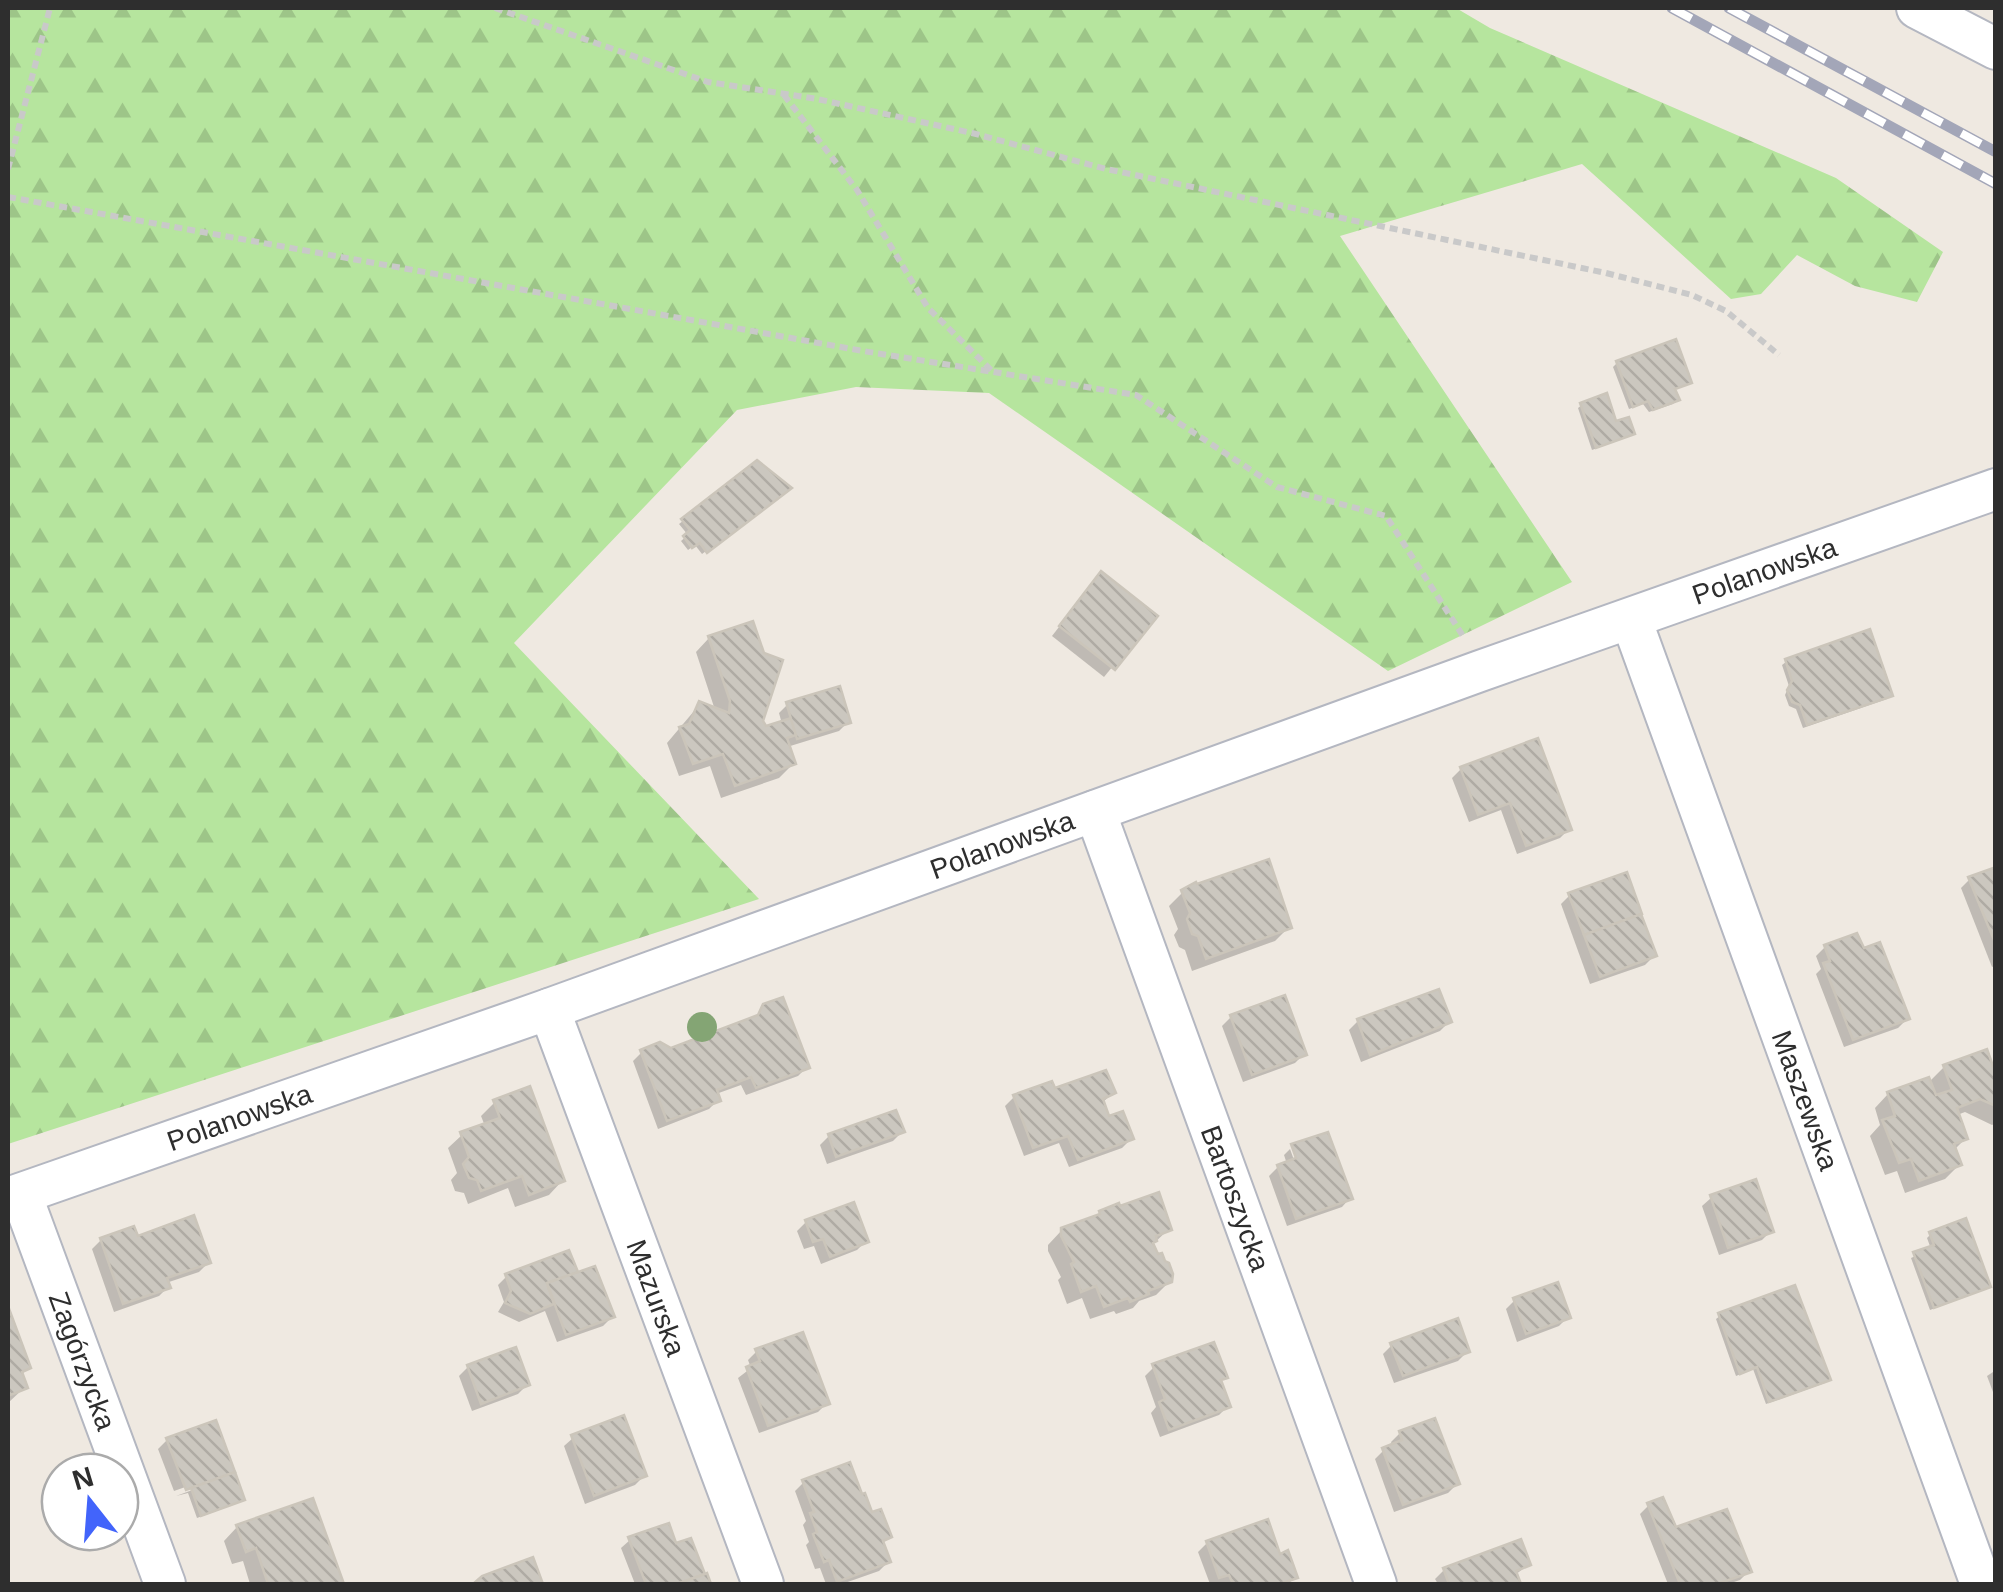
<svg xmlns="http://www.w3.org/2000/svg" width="2003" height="1592" viewBox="0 0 2003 1592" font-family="Arial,sans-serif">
<defs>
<pattern id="forest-firs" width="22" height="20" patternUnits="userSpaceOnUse" patternTransform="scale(2.5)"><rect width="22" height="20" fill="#b6e59e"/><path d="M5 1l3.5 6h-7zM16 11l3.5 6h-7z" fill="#9dc588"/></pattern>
<pattern id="building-back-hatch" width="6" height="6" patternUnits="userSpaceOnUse" patternTransform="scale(2.5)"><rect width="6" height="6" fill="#cbc7bf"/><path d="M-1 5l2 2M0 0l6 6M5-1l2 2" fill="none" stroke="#afaba4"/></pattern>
</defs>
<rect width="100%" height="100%" fill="#efe9e1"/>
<path fill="url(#forest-firs)" d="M8 8H1456L1490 28 1836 178 1943 252 1917 302 1855 286 1797 255 1761 294 1731 299 1582 164 1340 236 1572 582 1388 671 989 393 856 387 737 410 514 643 759 899 8 1144Z"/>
<g fill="#0003">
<path d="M1617 363 1689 382 1673 390 1677 400 1673 404 1649 412 1643 404 1629 409 1613 367Z"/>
<path d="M1582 405 1615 424 1632 433 1628 437 1592 450 1578 408Z"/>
<path d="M785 492 702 554 695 545 688 550 681 541 688 535 679 524 683 521Z"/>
<path d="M1093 583 1154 616 1104 677 1052 636Z"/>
<path d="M709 638 764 729 782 724 779 713 788 704 848 722 839 731 787 747 793 764 779 778 721 798 710 766 679 776 667 743 700 704 715 710 696 652Z"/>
<path d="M1786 662 1891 695 1887 699 1803 728 1796 709 1789 706 1785 695 1789 686 1782 665Z"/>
<path d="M1461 769 1569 829 1560 838 1517 854 1501 810 1469 822 1452 778Z"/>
<path d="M1996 870V965L1992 967 1961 888 1970 879Z"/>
<path d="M1183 892 1289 927 1275 941 1192 971 1185 950 1179 947 1174 935 1178 929 1169 906Z"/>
<path d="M1570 895 1654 956 1645 965 1590 984 1561 904Z"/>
<path d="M1825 947 1907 1019 1898 1028 1844 1047 1816 974 1821 969 1816 956Z"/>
<path d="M765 1006 807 1067 798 1076 746 1095 741 1085 716 1094 718 1100 709 1109 658 1129 633 1061 642 1052 670 1051 753 1020Z"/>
<path d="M1231 1017 1304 1054 1295 1063 1243 1082 1222 1026Z"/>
<path d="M1358 1021 1449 1022 1440 1031 1361 1062 1349 1030Z"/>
<path d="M1944 1067 1996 1071V1123L1992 1125 1965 1112 1957 1115 1965 1139 1954 1150 1959 1165 1945 1179 1905 1193 1897 1171 1885 1175 1870 1136 1880 1125 1875 1108 1888 1094 1929 1082Z"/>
<path d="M1053 1092 1113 1093 1102 1103 1108 1119 1131 1139 1122 1148 1069 1167 1059 1143 1024 1156 1005 1106 1014 1097Z"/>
<path d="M495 1102 562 1181 549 1195 515 1207 508 1188 468 1204 464 1193 455 1191 451 1180 457 1173 448 1148 462 1135 485 1126 481 1116Z"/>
<path d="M902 1132 893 1141 827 1164 820 1145 829 1136Z"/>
<path d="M1326 1135 1350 1198 1342 1207 1287 1226 1269 1176 1278 1167 1287 1164 1284 1155 1290 1149 1298 1171 1303 1169 1295 1148H1291Z"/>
<path d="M1711 1198 1771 1231 1762 1240 1719 1255 1702 1206Z"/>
<path d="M1100 1213 1169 1229 1152 1245 1170 1281 1156 1295 1139 1301 1133 1308 1116 1314 1114 1311 1090 1319 1082 1298 1067 1304 1058 1280 1061 1277 1048 1251V1245L1062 1230 1095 1218Z"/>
<path d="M806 1222 866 1241 857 1250 821 1264 814 1246 804 1249 797 1231Z"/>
<path d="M1931 1234 1988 1286 1984 1290 1930 1310 1911 1258 1931 1249 1927 1238Z"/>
<path d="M137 1239 208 1263 199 1272 166 1283 168 1287 159 1296 114 1312 92 1249 101 1240Z"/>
<path d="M568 1253 576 1275 612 1317 603 1326 557 1342 545 1311 519 1322 498 1312 504 1302 498 1285 507 1276Z"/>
<path d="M1515 1300 1568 1317 1559 1326 1517 1342 1506 1309Z"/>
<path d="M8 1313 28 1368 21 1375 25 1387 8 1403Z"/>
<path d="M1720 1316 1828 1380 1825 1383 1766 1404 1753 1369 1736 1376 1716 1319Z"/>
<path d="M1392 1345 1467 1352 1458 1361 1394 1383 1383 1354Z"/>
<path d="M757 1351 827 1403 818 1412 759 1433 738 1378 751 1368 748 1360Z"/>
<path d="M468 1367 527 1385 518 1394 472 1411 459 1376Z"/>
<path d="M1154 1367 1225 1377 1219 1383 1228 1406 1219 1415 1160 1437 1151 1413 1156 1407 1145 1376Z"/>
<path d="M1996 1370V1400L1987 1376Z"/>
<path d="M214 1423 242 1499 238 1503 197 1518 188 1493 176 1496 225 1478V1473L174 1491 158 1449 167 1440Z"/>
<path d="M1400 1433 1457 1484 1448 1493 1394 1512 1375 1459 1384 1450 1393 1447 1391 1442Z"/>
<path d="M573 1438 644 1476 635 1485 585 1504 564 1446Z"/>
<path d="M804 1482 870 1515 889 1537 881 1544 888 1562 879 1571 842 1584H826L820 1568 815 1569 806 1545 809 1542 803 1525 806 1521 795 1491Z"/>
<path d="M311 1501 342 1584H250L243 1561 232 1564 224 1541 237 1527Z"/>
<path d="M1649 1505 1675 1530 1749 1571 1740 1580 1728 1584H1668L1640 1514Z"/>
<path d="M630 1540 674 1546 690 1541 708 1584H635L621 1548Z"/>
<path d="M1207 1543 1278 1557 1295 1577 1288 1584H1221L1220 1582 1210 1584 1198 1552Z"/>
<path d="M1528 1565 1515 1575 1519 1584H1438L1435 1579 1444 1570Z"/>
</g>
<g fill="url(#building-back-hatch)" stroke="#cbc5ba" stroke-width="2.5">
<path d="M1676 339 1692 383 1675 389 1680 400 1653 410 1648 401 1633 407 1616 361Z"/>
<path d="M1607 393 1616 421 1629 417 1635 434 1596 448 1580 403Z"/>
<path d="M757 460 792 488 707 553 700 543 692 548 683 536 690 530 681 519Z"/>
<path d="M1101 571 1158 616 1115 670 1059 626Z"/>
<path d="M753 621 764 653 783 660 763 721 766 726 791 718 796 735 787 738 796 764 735 786 723 754 693 764 679 727 689 724 699 701 729 713 730 701 708 636Z"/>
<path d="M1870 629 1893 696 1807 725 1800 705 1792 702 1787 690 1792 681 1785 659Z"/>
<path d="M840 686 851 723 797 739 786 702Z"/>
<path d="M1538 738 1572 830 1526 846 1510 803 1478 815 1460 767Z"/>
<path d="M1269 859 1292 928 1206 959 1198 936 1192 934 1187 919 1190 913 1181 890 1196 882 1197 884Z"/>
<path d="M1996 867V945L1968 877Z"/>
<path d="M1627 872 1642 914 1584 935 1568 893Z"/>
<path d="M1641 914 1657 956 1600 977 1584 935Z"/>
<path d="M1857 933 1864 948 1880 942 1910 1019 1853 1040 1823 963 1830 961 1824 945Z"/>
<path d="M1439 989 1452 1022 1370 1055 1357 1019Z"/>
<path d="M1285 995 1307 1055 1252 1075 1230 1015Z"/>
<path d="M783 997 810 1068 756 1088 751 1077 717 1090 721 1101 667 1121 640 1050 660 1042 671 1048 758 1015 763 1004Z"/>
<path d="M1987 1049 1994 1069 1996 1068V1106L1980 1099 1957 1108 1968 1139 1954 1144 1962 1165 1919 1181 1911 1159 1899 1163 1882 1120 1895 1116 1887 1092 1929 1077 1936 1095 1952 1090 1943 1065Z"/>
<path d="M1106 1070 1116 1093 1103 1099 1109 1116 1123 1111 1134 1139 1078 1160 1068 1136 1033 1148 1013 1095 1052 1081 1055 1088Z"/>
<path d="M530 1086 565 1181 529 1195 522 1176 481 1191 477 1180 469 1178 463 1164 469 1157 460 1132 500 1118 493 1100Z"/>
<path d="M896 1110 905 1132 836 1157 828 1134Z"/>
<path d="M1328 1132 1353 1199 1296 1219 1277 1165 1296 1158 1291 1144Z"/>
<path d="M1756 1179 1774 1232 1728 1248 1710 1195Z"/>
<path d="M1159 1192 1172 1230 1156 1236 1157 1241 1153 1243 1158 1254 1162 1253 1165 1261 1169 1263 1173 1274 1172 1282 1148 1291 1149 1294 1130 1302 1128 1298 1104 1307 1096 1286 1081 1292 1071 1264 1074 1262 1061 1236V1228L1100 1214 1099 1211 1119 1203 1120 1206Z"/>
<path d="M854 1202 869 1242 830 1257 823 1239 813 1242 805 1220Z"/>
<path d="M194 1215 211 1263 167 1278 171 1288 123 1304 100 1238 134 1226 138 1236Z"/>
<path d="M1966 1218 1991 1287 1934 1308 1913 1252 1934 1245 1929 1232Z"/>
<path d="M569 1250 578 1272 547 1283 554 1304 530 1314 505 1303 511 1291 505 1274Z"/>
<path d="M595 1266 615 1317 566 1335 547 1283Z"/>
<path d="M1558 1282 1571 1318 1526 1334 1513 1298Z"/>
<path d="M1795 1285 1831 1380 1769 1402 1757 1367 1740 1374 1718 1313Z"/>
<path d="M8 1306 31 1368 22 1372 28 1388 8 1396Z"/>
<path d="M1458 1318 1470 1352 1403 1376 1390 1343Z"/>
<path d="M803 1332 830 1404 768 1426 746 1367 760 1361 755 1349Z"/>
<path d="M1214 1342 1228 1378 1221 1380 1231 1407 1169 1430 1159 1402 1165 1399 1152 1364Z"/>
<path d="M516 1347 530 1385 481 1404 467 1365Z"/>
<path d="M624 1415 647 1476 594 1496 571 1435Z"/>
<path d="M1435 1418 1460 1484 1403 1505 1382 1448 1402 1440 1399 1431Z"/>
<path d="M216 1420 235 1472 186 1490 166 1438Z"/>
<path d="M850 1462 862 1494 865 1493 872 1512 881 1509 892 1537 883 1541 891 1562 837 1582 829 1560 824 1562 813 1534 817 1532 810 1513 814 1512 802 1480Z"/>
<path d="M235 1472 245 1500 201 1516 191 1488Z"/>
<path d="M1663 1497 1676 1527 1727 1509 1752 1572 1717 1584H1680L1647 1503Z"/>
<path d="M313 1498 344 1584H268L256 1548 246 1552 236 1525Z"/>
<path d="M1268 1519 1280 1554 1288 1550 1298 1578 1279 1584H1233L1229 1575 1219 1578 1206 1541Z"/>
<path d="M669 1523 676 1543 691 1538 705 1574 677 1584H646L628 1537Z"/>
<path d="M1521 1539 1531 1565 1516 1571 1521 1584H1449L1443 1568Z"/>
<path d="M533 1557 543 1584H473L482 1576Z"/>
<path d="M707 1573 711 1584H677L705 1574Z"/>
</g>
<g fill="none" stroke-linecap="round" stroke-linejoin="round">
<defs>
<g id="minor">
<path d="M1917 8 1996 49"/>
<path id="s1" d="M1631 619 1981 1584"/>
<path id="s2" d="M1095 811 1376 1584"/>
<path id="s3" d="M549 1009 763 1584"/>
<path id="s4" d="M21 1194 165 1584"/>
<path id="s5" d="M8 1198 549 1009 1480 671 1996 489"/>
</g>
</defs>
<use href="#minor" stroke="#b4b7c1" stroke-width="44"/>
<g stroke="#c9c9c9" stroke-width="6" stroke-dasharray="8 5" stroke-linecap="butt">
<path d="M495 8 708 82 817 99 972 133 1106 169 1606 273 1692 295 1726 311 1779 355"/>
<path d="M784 95 857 190 928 308 992 371"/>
<path d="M8 169 50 8"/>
<path d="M8 197 863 351 1136 395 1277 487 1386 516 1463 636"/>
</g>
<use href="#minor" stroke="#fff" stroke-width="40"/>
<defs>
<g id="rail">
<path d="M1672 8 1996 184"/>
<path d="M1729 8 1996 152"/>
</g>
</defs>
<use href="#rail" stroke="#a3a6b8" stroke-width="11"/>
<use href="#rail" stroke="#fff" stroke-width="8" stroke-dasharray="22" stroke-linecap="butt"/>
</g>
<circle fill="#84a574" cx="702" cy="1027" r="15"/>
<g text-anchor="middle" stroke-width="8" stroke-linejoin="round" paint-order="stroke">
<g font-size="28" fill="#2e2e2e" stroke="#fff">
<text dy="10" stroke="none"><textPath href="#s5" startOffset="1865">Polanowska</textPath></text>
<text dy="10" stroke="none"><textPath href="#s5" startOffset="1055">Polanowska</textPath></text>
<text dy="10" stroke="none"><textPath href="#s1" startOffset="512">Maszewska</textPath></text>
<text dy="10" stroke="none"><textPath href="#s5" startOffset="245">Polanowska</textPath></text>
<text dy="10" stroke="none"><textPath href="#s2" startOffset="412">Bartoszycka</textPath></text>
<text dy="10" stroke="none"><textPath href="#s3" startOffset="308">Mazurska</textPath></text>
<text dy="10" stroke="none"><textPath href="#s4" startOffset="178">Zagórzycka</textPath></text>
</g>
</g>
<rect width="2003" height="1592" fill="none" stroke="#2e2e2e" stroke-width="20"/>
<g transform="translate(90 1502) rotate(343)"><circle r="48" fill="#ffffff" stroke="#ababab" stroke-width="2.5"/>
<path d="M0-8L18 38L0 25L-18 38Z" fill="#4264fb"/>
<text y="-15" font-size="28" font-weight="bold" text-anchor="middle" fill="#2e2e2e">N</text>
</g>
</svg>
